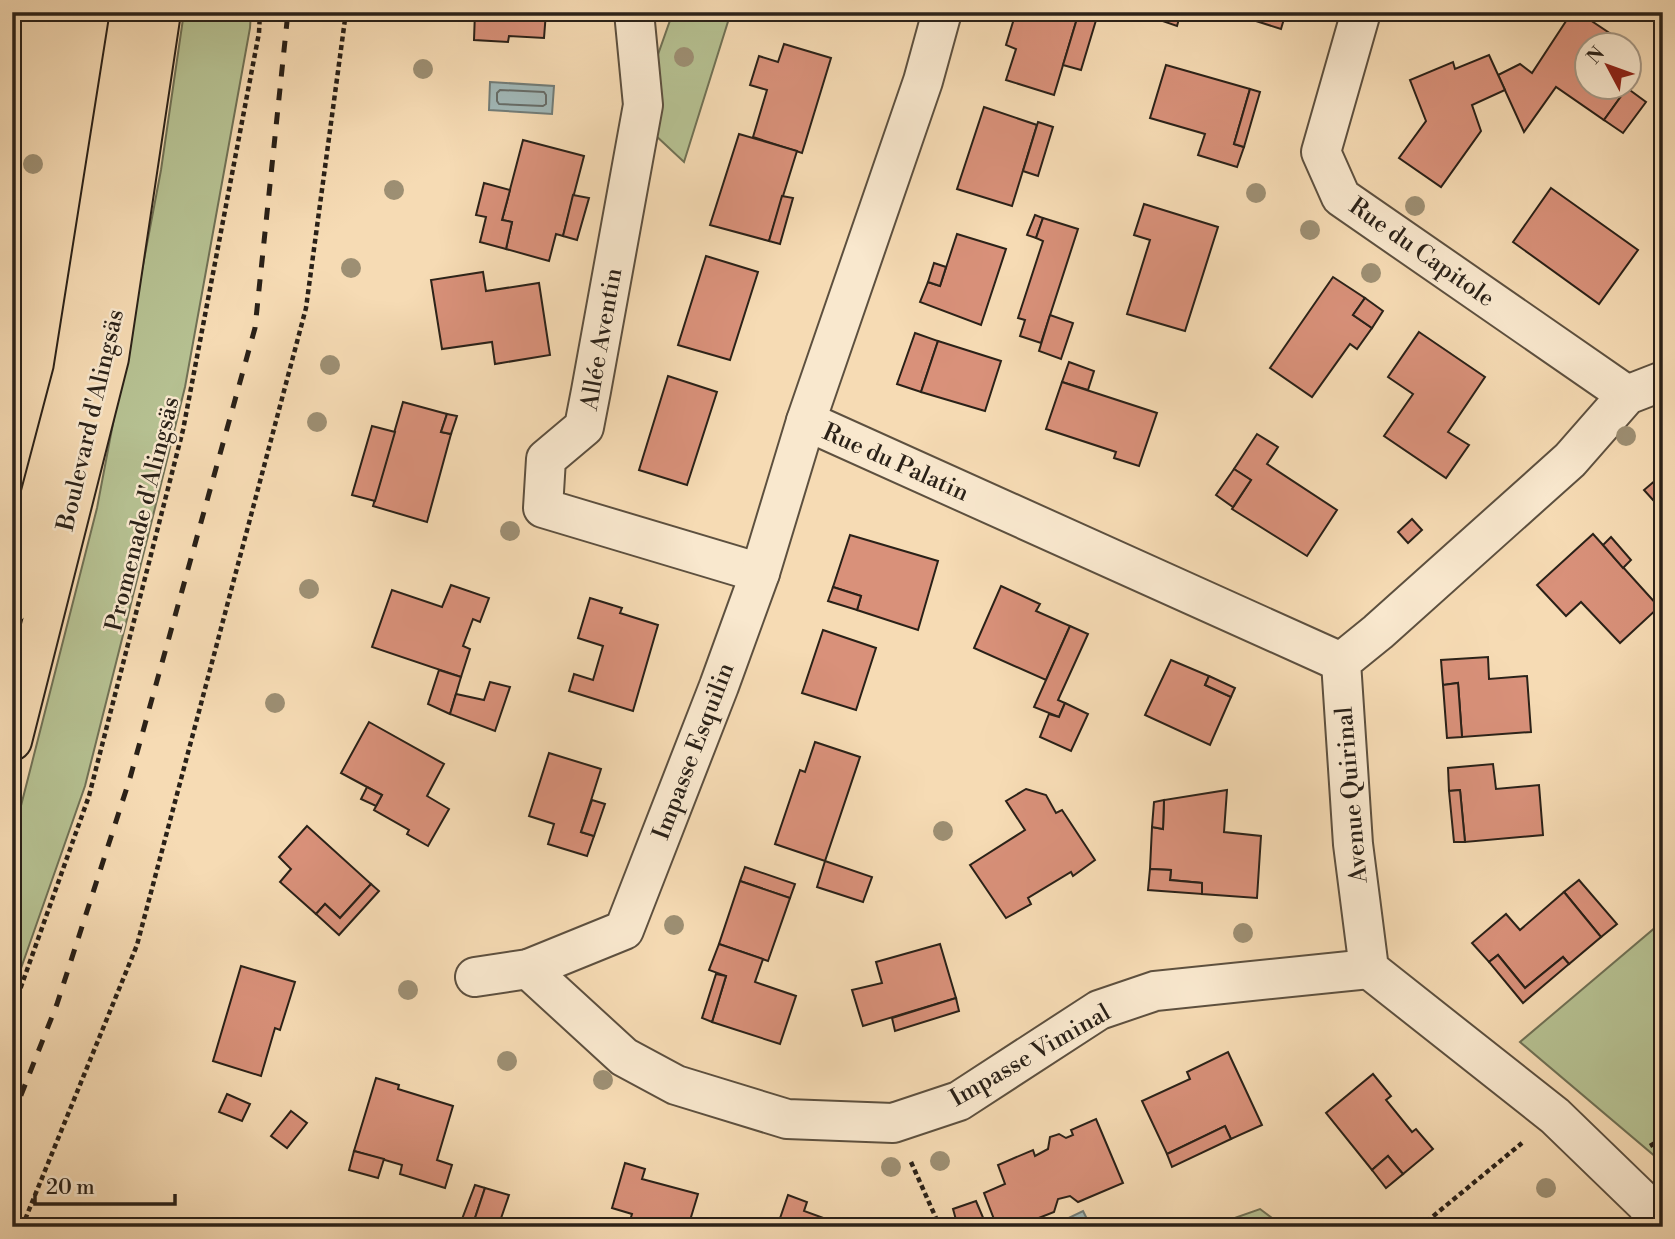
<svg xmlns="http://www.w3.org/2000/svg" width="1675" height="1239" viewBox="0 0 1675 1239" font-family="'Libre Bodoni',serif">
<rect width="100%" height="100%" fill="#f6dbb4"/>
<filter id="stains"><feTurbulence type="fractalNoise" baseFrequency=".00286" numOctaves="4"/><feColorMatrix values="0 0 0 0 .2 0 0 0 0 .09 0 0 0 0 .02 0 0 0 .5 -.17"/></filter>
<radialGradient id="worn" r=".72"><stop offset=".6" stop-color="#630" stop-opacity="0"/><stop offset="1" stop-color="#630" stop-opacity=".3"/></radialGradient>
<g fill="#b6c192" stroke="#707155" stroke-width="2">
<path d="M184 12H251L250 28 185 387 159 492 85 786 12 994V841L97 508 161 170Z"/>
<path d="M673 12H731L684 162 653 133 655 63Z"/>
<path d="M1663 921V1163L1520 1042Z"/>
<path d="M1260 1209 1284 1227H1209Z"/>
</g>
<g fill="#a1b8b8" stroke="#717c78" stroke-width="2">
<path d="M490 82 554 86 552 114 489 110Z"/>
<path d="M1083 1211 1091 1227H1050Z"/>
</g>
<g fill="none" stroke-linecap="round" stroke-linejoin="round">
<path stroke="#666c68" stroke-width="2" d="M500 90 544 92 546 95V104L543 106 499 104 497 101V93Z"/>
</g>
<g fill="#d9917a" stroke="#2a2118" stroke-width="2">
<path d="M475 12H546L544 38 509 36 508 42 474 40Z"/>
<path d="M1016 12H1079L1054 95 1006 80 1016 49 1006 45Z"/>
<path d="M1079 12 1097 17 1081 70 1063 65Z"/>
<path d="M1146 12H1181L1177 26 1145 15Z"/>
<path d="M1228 12H1286L1281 29Z"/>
<path d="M1572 12H1578L1611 34 1603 46H1588V88H1627L1604 120 1556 87 1524 132 1498 75 1520 64 1532 73Z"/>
<path d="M784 44 831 58 802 153 753 137 767 90 750 85 759 56 778 62Z"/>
<path d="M1489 55 1505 90 1472 105 1481 131 1441 187 1399 158 1426 121 1410 80 1453 62 1455 69Z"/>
<path d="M1166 65 1250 89 1234 144 1244 147 1237 167 1198 155 1205 134 1150 118Z"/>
<path d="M1627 88 1646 102 1623 133 1604 120Z"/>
<path d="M1250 89 1260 92 1244 147 1234 144Z"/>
<path d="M984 107 1037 125 1012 206 957 189Z"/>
<path d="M1038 122 1053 127 1038 176 1023 171Z"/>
<path d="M739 134 797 151 769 241 710 225Z"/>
<path d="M523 140 584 156 563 236 556 234 549 261 506 249 512 222 502 220Z"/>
<path d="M484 183 510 190 502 220 512 222 506 249 480 242 486 217 476 215Z"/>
<path d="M1551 188 1638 250 1599 304 1513 242Z"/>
<path d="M573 195 589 198 577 240 563 236Z"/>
<path d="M782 196 793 198 780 244 769 241Z"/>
<path d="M1144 204 1218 227 1185 331 1127 314 1150 240 1134 235Z"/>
<path d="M1035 215 1043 218 1036 238 1027 235Z"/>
<path d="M1043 218 1078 229 1041 343 1020 336 1025 320 1018 318 1043 241 1036 238Z"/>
<path d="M957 234 1006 249 981 325 920 302 928 282 940 286Z"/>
<path d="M706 256 758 272 730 360 678 345Z"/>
<path d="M934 263 946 267 940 286 928 282Z"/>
<path d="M483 272 486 291 539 283 550 355 495 364 492 342 442 349 431 280Z"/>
<path d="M1333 277 1365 298 1353 315 1372 328 1357 349 1350 344 1312 397 1270 368Z"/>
<path d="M1365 298 1383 311 1372 328 1353 315Z"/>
<path d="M1050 315 1073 323 1061 359 1039 351Z"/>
<path d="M1419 332 1485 377 1448 432 1469 445 1446 478 1384 436 1413 394 1388 377Z"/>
<path d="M915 333 938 341 921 392 897 384Z"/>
<path d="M938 341 1001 361 985 411 921 392Z"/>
<path d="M1069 362 1094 371 1088 390 1062 382Z"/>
<path d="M668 376 717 392 687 485 639 470Z"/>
<path d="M1062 382 1157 413 1139 466 1114 458 1116 452 1046 429Z"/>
<path d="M403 402 447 414 441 432 451 434 427 522 373 506Z"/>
<path d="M447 414 457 416 451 434 441 432Z"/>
<path d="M372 426 395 432 375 501 352 495Z"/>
<path d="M1257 434 1278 447 1267 464 1337 510 1307 556 1232 509 1251 480 1234 469Z"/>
<path d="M1234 469 1251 480 1233 507 1216 495Z"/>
<path d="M1663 474V511L1644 490Z"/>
<path d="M1412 519 1422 530 1408 543 1398 532Z"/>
<path d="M1593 534 1659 607 1620 643 1581 602 1566 616 1537 585Z"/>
<path d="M850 535 938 561 918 630 857 610 861 596 833 587Z"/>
<path d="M1611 537 1631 560 1623 568 1603 545Z"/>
<path d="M451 585 489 598 480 622 473 619 463 646 470 649 461 677 372 647 392 590 442 607Z"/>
<path d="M1001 586 1040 604 1036 611 1070 626 1046 680 974 648Z"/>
<path d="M833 587 861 596 857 610 828 601Z"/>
<path d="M590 598 622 608 620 613 658 625 633 711 569 691 574 674 593 680 603 646 578 638Z"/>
<path d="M1070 626 1088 634 1058 700 1065 703 1059 717 1034 707Z"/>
<path d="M823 630 876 648 856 710 802 693Z"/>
<path d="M1488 657 1489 679 1527 676 1531 732 1462 737 1458 683 1443 685 1441 660Z"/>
<path d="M1171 660 1209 676 1205 685 1231 697 1210 745 1145 715Z"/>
<path d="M439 670 461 677 450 714 428 704Z"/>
<path d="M1209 676 1235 688 1231 697 1205 685Z"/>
<path d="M490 682 510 687 495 731 450 714 456 694 484 700Z"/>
<path d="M1458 683 1462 737 1447 738 1443 685Z"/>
<path d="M1065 703 1088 714 1071 751 1040 737 1049 714 1059 717Z"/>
<path d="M369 722 444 764 427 796 449 809 428 846 407 834 409 830 374 810 382 795 341 773Z"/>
<path d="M815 742 860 757 825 861 775 844 800 770 805 772Z"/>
<path d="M549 753 601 769 581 832 594 836 587 856 548 844 554 824 529 816Z"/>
<path d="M1493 764 1496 789 1539 785 1543 835 1465 842 1460 790 1449 791 1448 768Z"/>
<path d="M367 787 382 795 376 806 361 799Z"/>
<path d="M1026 789 1046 795 1056 813 1062 810 1095 860 1073 876 1071 872 1028 898 1031 904 1006 918 970 865 1025 830 1006 801Z"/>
<path d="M1227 790 1224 832 1261 836 1257 898 1202 894V883L1170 880 1171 870 1150 869 1152 827 1163 829 1164 800Z"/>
<path d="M1460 790 1465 842H1454L1449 791Z"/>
<path d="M592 800 605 804 594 836 581 832Z"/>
<path d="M1164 800 1163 829 1152 827 1154 802Z"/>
<path d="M307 826 371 884 340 918 325 904 316 914 280 882 291 869 279 857Z"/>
<path d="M825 861 872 877 863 902 817 887Z"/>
<path d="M745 867 795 884 790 898 740 881Z"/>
<path d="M1150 869 1171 870 1170 880 1202 883V894L1148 890Z"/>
<path d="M1579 880 1617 924 1601 937 1564 892Z"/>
<path d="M740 881 790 898 768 961 719 944Z"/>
<path d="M371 884 379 891 339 935 316 914 325 904 340 918Z"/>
<path d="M1564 892 1601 937 1569 964 1563 957 1525 988 1498 955 1489 962 1472 943 1506 914 1520 930Z"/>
<path d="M719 944 763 959 755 982 796 996 780 1044 712 1022 726 976 709 970Z"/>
<path d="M940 944 956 998 863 1026 852 990 882 983 876 962Z"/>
<path d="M1498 955 1525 988 1563 957 1569 964 1523 1003 1489 962Z"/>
<path d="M241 966 295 982 280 1030 275 1028 261 1076 213 1061Z"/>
<path d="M716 974 726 976 712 1022 702 1018Z"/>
<path d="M956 998 959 1011 895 1031 892 1018Z"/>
<path d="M1228 1052 1262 1125 1231 1139 1225 1126 1167 1154 1142 1101 1190 1079 1187 1072Z"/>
<path d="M1373 1074 1391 1096 1386 1100 1412 1132 1416 1129 1433 1149 1403 1174 1388 1156 1372 1170 1326 1113Z"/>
<path d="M376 1078 399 1085 398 1089 453 1106 437 1160 452 1165 445 1188 400 1174 402 1165 354 1151Z"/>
<path d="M227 1094 250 1104 242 1121 219 1112Z"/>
<path d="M291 1111 307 1123 287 1148 271 1136Z"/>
<path d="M1096 1119 1123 1183 1078 1202 1070 1196 1058 1199 1054 1212 1021 1225V1227H997L984 1193 1005 1184 998 1165 1033 1150 1035 1156 1048 1149 1050 1137 1059 1134 1066 1138 1073 1135 1071 1130Z"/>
<path d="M1225 1126 1231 1139 1172 1167 1167 1154Z"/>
<path d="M354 1151 384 1159 378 1178 349 1170Z"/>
<path d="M1388 1156 1403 1174 1386 1188 1372 1170Z"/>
<path d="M625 1163 645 1169 642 1179 698 1194 688 1227H628L632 1214 612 1208Z"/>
<path d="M475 1185 485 1188 472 1227H459Z"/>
<path d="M485 1188 509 1195 498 1227H472Z"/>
<path d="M788 1195 807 1202 804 1211 848 1227H777Z"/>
<path d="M976 1201 987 1227H958L953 1209Z"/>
</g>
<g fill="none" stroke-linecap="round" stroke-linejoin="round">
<defs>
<g id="minor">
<path d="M634 12 643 105 591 391 584 427 546 459 543 508 760 573"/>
<path d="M942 12 923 81 806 421 1341 662"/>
<path d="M1361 12 1321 152 1341 197 1627 395"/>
<path d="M528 969 624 1057 676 1085 787 1119 893 1123 959 1101 1099 1010 1155 991 1369 969"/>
<path d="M475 977 528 969 624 930 719 686 760 573 806 421"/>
<path d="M1654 1227 1648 1206 1555 1116 1369 969 1353 844 1341 662 1378 632 1570 460 1627 395 1663 381"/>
</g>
<g id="major">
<path d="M12 603 73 372 130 12"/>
<path d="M12 741 109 358 161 12"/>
</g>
</defs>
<use href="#minor" stroke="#5d503f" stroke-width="42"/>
<use href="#major" stroke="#2a2118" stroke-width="42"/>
<g stroke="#2a2118" stroke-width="4.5" stroke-dasharray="5 3.5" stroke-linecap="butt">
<path d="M12 1012 89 796 183 430 259 33 260 12"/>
<path d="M1650 1146 1663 1138"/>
<path d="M911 1162 940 1227"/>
<path d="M22 1227 137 945 306 308 346 12"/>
<path d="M1420 1227 1522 1143"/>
</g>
<use href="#minor" stroke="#f9e8ce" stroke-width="38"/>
<use href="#major" stroke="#f6dbb4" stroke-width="38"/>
<path stroke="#2a2118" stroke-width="5" stroke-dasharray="12 12" stroke-linecap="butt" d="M12 1118 57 1004 130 778 255 328 288 12"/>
</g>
<g fill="#9d8f73">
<circle cx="684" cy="57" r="10"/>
<circle cx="423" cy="69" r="10"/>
<circle cx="33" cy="164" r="10"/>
<circle cx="394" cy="190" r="10"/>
<circle cx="1256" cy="193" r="10"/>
<circle cx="1415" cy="206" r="10"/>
<circle cx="1310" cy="230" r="10"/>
<circle cx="351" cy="268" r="10"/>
<circle cx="1371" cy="273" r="10"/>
<circle cx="330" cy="365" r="10"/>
<circle cx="317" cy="422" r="10"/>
<circle cx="1626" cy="436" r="10"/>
<circle cx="510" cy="531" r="10"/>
<circle cx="309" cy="589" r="10"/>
<circle cx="275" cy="703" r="10"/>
<circle cx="943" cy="831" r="10"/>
<circle cx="674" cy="925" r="10"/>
<circle cx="1243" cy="933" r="10"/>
<circle cx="408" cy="990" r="10"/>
<circle cx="507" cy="1061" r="10"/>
<circle cx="603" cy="1080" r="10"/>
<circle cx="940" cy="1161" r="10"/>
<circle cx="891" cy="1167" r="10"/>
<circle cx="1546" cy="1188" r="10"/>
</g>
<g text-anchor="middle" stroke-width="5" stroke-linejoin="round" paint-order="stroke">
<g font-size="24" fill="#2a2118" stroke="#f9e8ce">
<text transform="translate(1422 252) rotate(35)" y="8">Rue du Capitole</text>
<text transform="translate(601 339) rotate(-80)" y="8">Allée Aventin</text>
<text transform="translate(90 420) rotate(-77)" y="8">Boulevard d'Alingsäs</text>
<text transform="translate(896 462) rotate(24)" y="8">Rue du Palatin</text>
<text transform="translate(142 514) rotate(-76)" y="8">Promenade d'Alingsäs</text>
<text transform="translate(693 751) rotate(-69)" y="8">Impasse Esquilin</text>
<text transform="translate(1351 795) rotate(-95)" y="8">Avenue Quirinal</text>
<text transform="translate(1030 1055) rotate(-30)" y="8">Impasse Viminal</text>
</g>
</g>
<rect width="1675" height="1239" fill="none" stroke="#f6dbb4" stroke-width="42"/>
<rect x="14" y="14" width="1647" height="1211" fill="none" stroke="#2a2118" stroke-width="3.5"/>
<rect x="21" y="21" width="1633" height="1197" fill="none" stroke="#2a2118" stroke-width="2"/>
<g transform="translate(1608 66) rotate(311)"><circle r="33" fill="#f9e8ce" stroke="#a69885" stroke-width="2"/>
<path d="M0-5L12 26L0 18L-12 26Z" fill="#8f2418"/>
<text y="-10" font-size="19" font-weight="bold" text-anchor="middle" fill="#2a2118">N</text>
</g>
<path d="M35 1194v10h140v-10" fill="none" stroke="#2a2118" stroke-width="3.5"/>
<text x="46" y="1194" font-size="21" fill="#2a2118" stroke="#f9e8ce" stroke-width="5" paint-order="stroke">20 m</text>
<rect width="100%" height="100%" filter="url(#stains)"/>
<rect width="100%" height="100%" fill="url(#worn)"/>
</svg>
